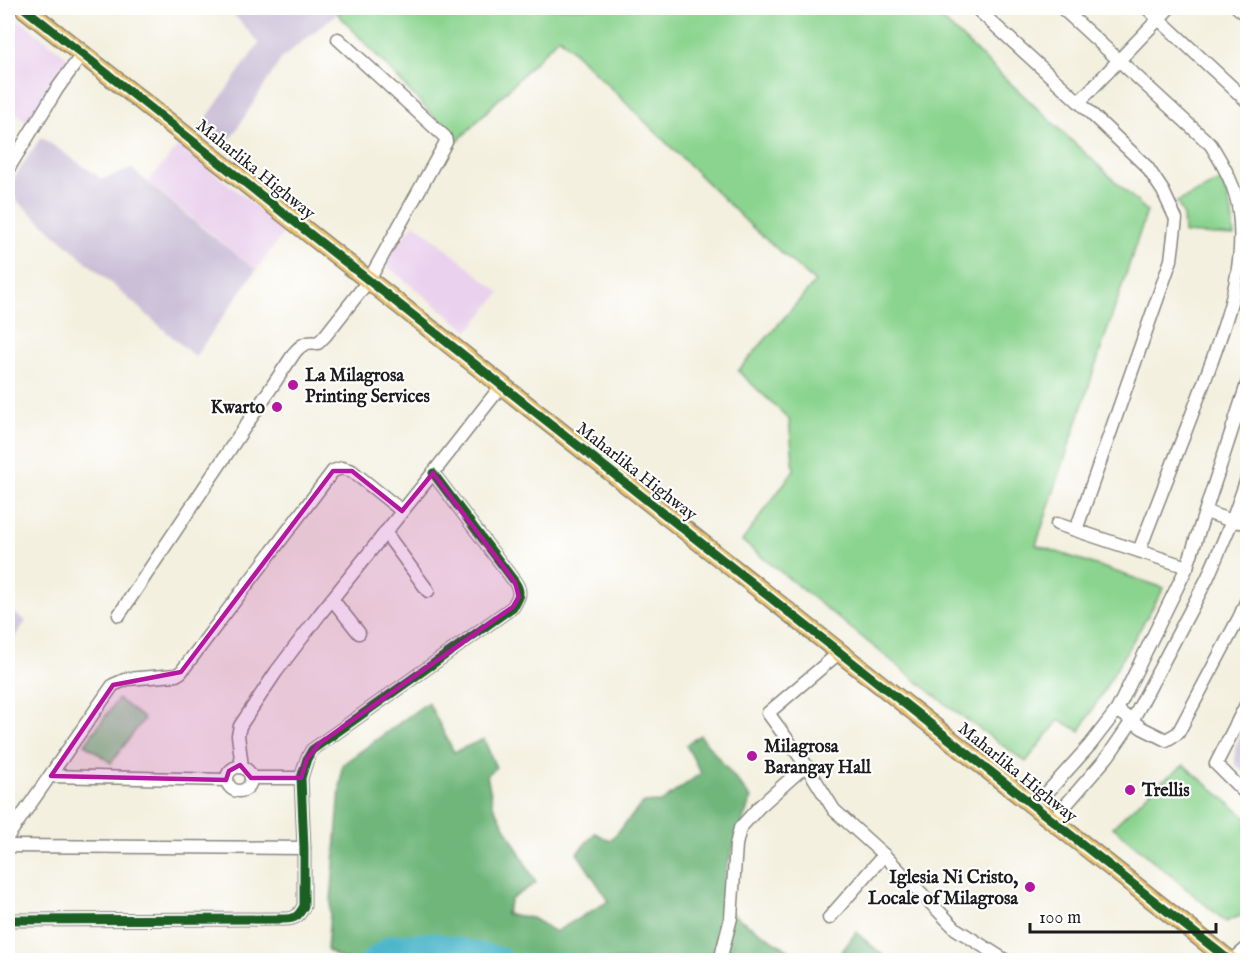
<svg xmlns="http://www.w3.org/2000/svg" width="1255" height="968" viewBox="0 0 1255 968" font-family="'IM FELL English',serif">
<rect width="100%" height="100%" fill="#fff"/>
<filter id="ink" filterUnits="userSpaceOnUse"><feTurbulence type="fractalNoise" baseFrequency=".0167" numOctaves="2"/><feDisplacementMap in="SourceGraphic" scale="12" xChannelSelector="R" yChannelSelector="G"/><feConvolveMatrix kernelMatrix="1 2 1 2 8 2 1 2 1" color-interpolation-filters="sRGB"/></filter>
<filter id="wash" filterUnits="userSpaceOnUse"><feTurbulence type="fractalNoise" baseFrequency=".008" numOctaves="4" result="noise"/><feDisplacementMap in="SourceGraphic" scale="24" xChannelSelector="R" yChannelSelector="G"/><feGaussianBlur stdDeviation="1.35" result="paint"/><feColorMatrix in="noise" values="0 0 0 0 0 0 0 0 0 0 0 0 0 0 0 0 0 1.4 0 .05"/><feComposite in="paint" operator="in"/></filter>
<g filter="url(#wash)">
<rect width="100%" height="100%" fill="#f3f0df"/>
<g fill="#ead1ed">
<path d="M17 18 70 59 29 124 8 106V30Z"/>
<path d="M179 145 286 230 256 270 148 182Z"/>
<path d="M415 223 500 293 468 331 383 263Z"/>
</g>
<g fill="#cabfd7">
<path d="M228 8H344L282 58 226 146 201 126 259 43Z"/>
<path d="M41 137 102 179 132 169 201 227 256 270 195 357 8 193V187Z"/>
<path d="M8 609 26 621 8 646Z"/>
<path d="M1247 724V775L1235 764V747Z"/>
</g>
<g fill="#8bd48f" stroke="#547856" stroke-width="1.5">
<path d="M344 8H930L1147 211 1036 545 1164 588 1080 731 1059 720 1026 762 953 710 742 541 794 470 789 419 738 371 815 282 752 227 559 37 457 142 338 14Z"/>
<path d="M1222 180 1232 214 1234 236 1184 233 1183 214 1177 202Z"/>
<path d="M118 699 144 719 111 763 85 744Z"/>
<path d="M1184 765 1247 818V913L1226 922 1113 827 1158 784Z"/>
</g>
<g fill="#70b67a" stroke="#46694b" stroke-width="1.5">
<path d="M428 702 454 752 484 739 496 768 487 775 493 805 536 883 511 899 506 914 532 918 555 932 609 901 577 853 595 833 610 841 643 803 661 802 701 773 686 745 700 735 751 798 725 872 724 909 804 960H504L500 958 497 960H344L327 950 342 765Z"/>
<path d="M856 932 888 960H836Z"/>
</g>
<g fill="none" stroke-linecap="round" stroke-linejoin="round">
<path stroke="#4cb6c9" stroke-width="22" d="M372 960 391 946 433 943 500 958 502 960"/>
</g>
</g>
<g filter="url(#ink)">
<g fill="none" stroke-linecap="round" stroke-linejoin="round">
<defs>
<g id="minor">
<path d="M976 8 1079 102 1147 167 1163 191 1176 219 1171 260 1076 530"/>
<path d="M1062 8 1211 145C1224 166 1236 187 1239 212 1247 275 1221 336 1200 393 1180 446 1159 499 1139 551"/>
<path d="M1147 8 1248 102"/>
<path d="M1238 8 1248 16"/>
<path d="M1079 102 1169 8"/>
<path d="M8 169 57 89 83 53"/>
<path d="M1206 512 1232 521 1248 523"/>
<path d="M1057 524 1187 567"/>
<path d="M385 532 428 591"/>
<path d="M332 599 359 633"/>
<path d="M119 615 295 352C302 344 308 341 318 343L325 336 369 280 446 142 445 137 338 39"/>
<path d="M840 652 768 713 806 765 834 810 884 855 956 929 1005 960"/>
<path d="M1248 701 1216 764 1248 796"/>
<path d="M1117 710 1142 728 1166 740 1178 733 1240 616 1248 597"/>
<circle cx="239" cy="779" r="12"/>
<path d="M242 767 238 735 240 726 276 672 320 614 433 473 502 385"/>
<path d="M51 776 226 780"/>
<path d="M251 778H301"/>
<path d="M1035 806 1090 745 1117 710 1187 567 1248 381"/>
<path d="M1052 821 1108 756 1132 721 1207 579 1232 521 1248 476"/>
<path d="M8 836 113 685 127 679 176 675 181 672 333 471 342 468 352 471 402 511"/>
<path d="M8 846 304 848"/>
<path d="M829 918 884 855"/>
<path d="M8 920 285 919C296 919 299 915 304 906V848L301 778 307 759 312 750 513 607C519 597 522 592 515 582L433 473"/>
<path d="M720 960 731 918 736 845 740 828 759 807 806 765"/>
<path d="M1233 960 1248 947"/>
</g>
<path id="highway" d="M24 8 1229 960"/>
</defs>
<use href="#minor" stroke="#88867e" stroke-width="15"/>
<use href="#highway" stroke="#88867e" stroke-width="21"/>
<use href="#minor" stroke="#fff" stroke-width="12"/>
<use href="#highway" stroke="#f0c369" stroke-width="18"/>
<defs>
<g id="cycleway">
<path d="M24 8 1229 960"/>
<path d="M8 920 285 919C296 919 299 915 304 906V848L301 778 307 759 312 750 513 607C519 597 522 592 515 582L433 473"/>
</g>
</defs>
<use href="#cycleway" stroke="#fff" stroke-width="13"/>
<use href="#cycleway" stroke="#1b5e20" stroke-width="9"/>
</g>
</g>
<path fill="#b5179e" fill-opacity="0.2" stroke="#b5179e" stroke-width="4.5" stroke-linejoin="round" d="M333 471H352L402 511 433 473 515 582 519 597 513 607 319 744 307 759 301 778H251L240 765 229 771 226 780 51 776 113 685 181 672Z"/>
<g fill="#b5179e" stroke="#fff" stroke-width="2">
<circle cx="293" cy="385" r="6"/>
<circle cx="277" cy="407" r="6"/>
<circle cx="752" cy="756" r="6"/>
<circle cx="1130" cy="790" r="6"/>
<circle cx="1030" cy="887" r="6"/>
</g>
<g text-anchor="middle" stroke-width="4.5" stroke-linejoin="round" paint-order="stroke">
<g font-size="18" fill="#1c1c1c" stroke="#fff">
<text transform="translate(256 169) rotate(39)" y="6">Maharlika Highway</text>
<text transform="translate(637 471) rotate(38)" y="6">Maharlika Highway</text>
<text transform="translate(1018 772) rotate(39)" y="6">Maharlika Highway</text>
</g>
<g font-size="18" font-weight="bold" fill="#1c1c1c" stroke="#fff" text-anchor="start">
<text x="305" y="381">La Milagrosa<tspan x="305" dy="21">Printing Services</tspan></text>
<text x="265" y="413" text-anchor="end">Kwarto</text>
<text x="764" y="752">Milagrosa<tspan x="764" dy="21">Barangay Hall</tspan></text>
<text x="1142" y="796">Trellis</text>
<text x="1018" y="883" text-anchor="end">Iglesia Ni Cristo,<tspan x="1018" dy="21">Locale of Milagrosa</tspan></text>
</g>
</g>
<rect width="1255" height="968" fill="none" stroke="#fff" stroke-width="30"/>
<path d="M1030 923v9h186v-9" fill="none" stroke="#1c1c1c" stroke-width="3"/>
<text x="1039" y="923" font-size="18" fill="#1c1c1c" stroke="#ffffff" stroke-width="4.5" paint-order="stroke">100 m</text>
</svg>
